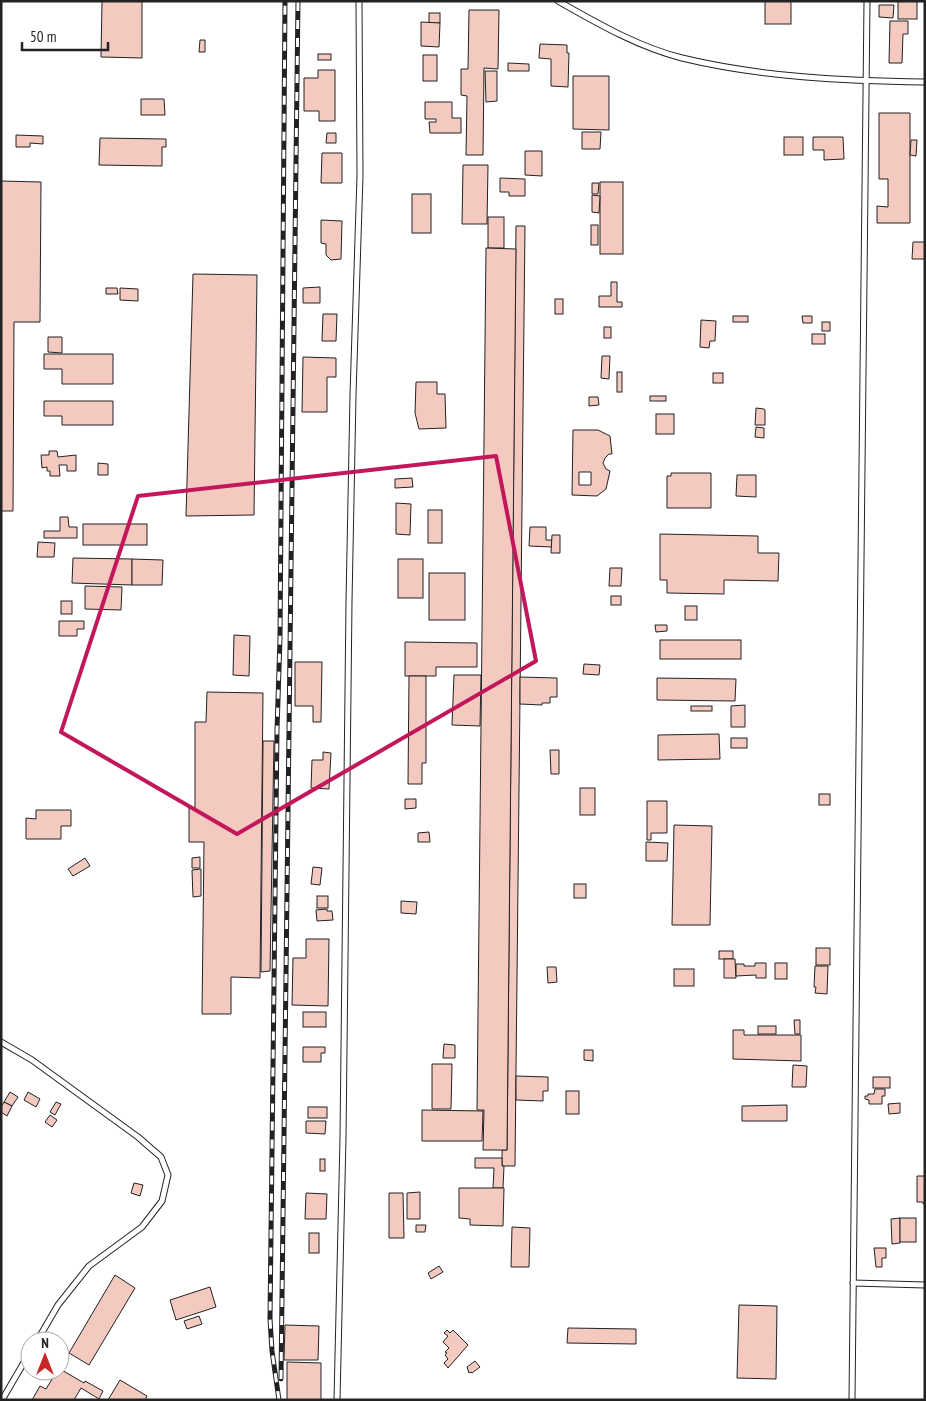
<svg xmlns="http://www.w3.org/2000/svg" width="926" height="1401" viewBox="0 0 926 1401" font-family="'PT Sans Narrow',sans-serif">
<rect width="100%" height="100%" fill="#fff"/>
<g fill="#f3c9c0" stroke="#222" fill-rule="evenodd">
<path d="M102 1H142V58L101 57Z"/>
<rect x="765" y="1" width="26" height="23"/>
<rect x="898" y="1" width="19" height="18"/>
<path d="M879 5H894L893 18 879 17Z"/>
<path d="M469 10H499L498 69 484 68 483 155H466L467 96 461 95V69H468Z"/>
<rect x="429" y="13" width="11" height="10"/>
<path d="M890 21H908V34H903L902 63H889Z"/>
<path d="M421 22 440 23 439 47 421 46Z"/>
<path d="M200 40H205V52H199Z"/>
<path d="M540 44 567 45V53H569L568 87 551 86V59L539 58Z"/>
<rect x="318" y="54" width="13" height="6"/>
<rect x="423" y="55" width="14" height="26"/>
<path d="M508 63 529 64V71H508Z"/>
<path d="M318 70H335V121H319V111H304V78H318Z"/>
<path d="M485 71H497V101L486 102Z"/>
<path d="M573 76H609V130L573 129Z"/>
<path d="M141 99H164L165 115H141Z"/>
<path d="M425 102H452V118H461V133H430L429 122H436V119H425Z"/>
<path d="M879 113H910V223H877V206L888 207V179H879Z"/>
<path d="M582 132H601L600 149H582Z"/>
<path d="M327 133H336V143H326Z"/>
<path d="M16 135 43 136V144L30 143V147H16Z"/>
<rect x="784" y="137" width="19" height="18"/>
<path d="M813 137H843L844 159 824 160V150H813Z"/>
<path d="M100 138 166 139V147H162V166L99 165Z"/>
<path d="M911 140H917L916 156 910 155Z"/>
<path d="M525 151H542V176L525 175Z"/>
<path d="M322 153H342V183H321Z"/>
<path d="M463 165H488L487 224H462Z"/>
<path d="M500 178 525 179V196H509V192H500Z"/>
<path d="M1 181 41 182 40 322H14L13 511H1Z"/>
<rect x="600" y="182" width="23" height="72"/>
<path d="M592 183H599L598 194H592Z"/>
<rect x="412" y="194" width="19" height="39"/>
<path d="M592 195 600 196 599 213 592 212Z"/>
<rect x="488" y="217" width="16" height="31"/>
<path d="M321 220 342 221 341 259 331 260 326 255V244L321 243Z"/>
<rect x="591" y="225" width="7" height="20"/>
<path d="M516 226H525L515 1166H502V1150H507Z"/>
<path d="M913 242H925V259H912Z"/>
<path d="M486 248 516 249 507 1150H483L484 1110H477Z"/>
<path d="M193 274 257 275 254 515 186 516Z"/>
<path d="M611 282H617V302H622V307H599V296H611Z"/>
<path d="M320 287V303H303V288Z"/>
<path d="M106 288H117L118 294H106Z"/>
<path d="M120 288 138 289V301L120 300Z"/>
<rect x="555" y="299" width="8" height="15"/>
<path d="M323 314H337L336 341H322Z"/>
<rect x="733" y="316" width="15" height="6"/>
<path d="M802 316H812V323H803Z"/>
<path d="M701 320 716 321 715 341H710L709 348 700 347Z"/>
<rect x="822" y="322" width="8" height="9"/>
<rect x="604" y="327" width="7" height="11"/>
<rect x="812" y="334" width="13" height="10"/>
<path d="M48 337H62V353L48 352Z"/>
<path d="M44 354H113V384H62V369H44Z"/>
<path d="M602 356H610L609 379 601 378Z"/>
<path d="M303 357 336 358V377H327V412H302Z"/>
<rect x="617" y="372" width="5" height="20"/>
<rect x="713" y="373" width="10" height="10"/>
<path d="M416 382H437V394H445L446 428 419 429 415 413Z"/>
<rect x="650" y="396" width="16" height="5"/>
<path d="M589 397H598L599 405 589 406Z"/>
<path d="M44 401H113V425H62V416H44Z"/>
<path d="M756 408 764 409 765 410V425H755Z"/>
<rect x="656" y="414" width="18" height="20"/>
<path d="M756 427 764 428V438L755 437Z"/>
<path d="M573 430H598L610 436 612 454H609L605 458 603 463 606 469 610 471 606 489 597 496 572 495ZM579 472H591V485H579Z"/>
<path d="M49 451H57L58 457 76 455V471H67V465H59L60 476H50V471H47V467L42 468 41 455H49Z"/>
<path d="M98 463 108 464V475H98Z"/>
<path d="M671 473H711V508H667V476H671Z"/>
<path d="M737 475H756V497L736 496Z"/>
<path d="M412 478 413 487 395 488V479Z"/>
<path d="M396 503 411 504 410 535 396 534Z"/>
<rect x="428" y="510" width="14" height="33"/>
<path d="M60 517H68L69 527H77V538H44V531H60Z"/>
<rect x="83" y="524" width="64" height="21"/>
<path d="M530 527H546V540H552V547L529 546Z"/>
<path d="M660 534 758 536V553H779L778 581 724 580V594L667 593V580H660Z"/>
<path d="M552 535H560V553H551Z"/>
<path d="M38 542 55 543 54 557H37Z"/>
<path d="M73 558 132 559V585L72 583Z"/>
<path d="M132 559 163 560 162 585H132Z"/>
<rect x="398" y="559" width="25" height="39"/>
<path d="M610 568H622L621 586H609Z"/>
<rect x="429" y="573" width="36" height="47"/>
<path d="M85 586 122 587 121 610 85 609Z"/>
<rect x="611" y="596" width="10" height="9"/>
<rect x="61" y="601" width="11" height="13"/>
<rect x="685" y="606" width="12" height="14"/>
<path d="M59 621H84V629H77V636H59Z"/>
<path d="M655 625H667V631L656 632Z"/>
<path d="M234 635 250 636 249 676 233 675Z"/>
<rect x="660" y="640" width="81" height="19"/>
<path d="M405 642 477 643V667H436V676H405Z"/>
<path d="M295 662H322L321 722H313V706H295Z"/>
<path d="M584 664 600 665 599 675 583 674Z"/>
<path d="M454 675H481L480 726 452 725Z"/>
<path d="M409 676H426V763H422V784H408Z"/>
<path d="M520 677 557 678V697H550V703H542V705L520 704Z"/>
<path d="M657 678 736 679 735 701 657 700Z"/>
<path d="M207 692 263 693 260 978 231 977V1014H202L204 842H189V808H195V722H206Z"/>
<path d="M745 705V727H731V706Z"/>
<rect x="691" y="706" width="21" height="5"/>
<path d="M719 734 720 759 658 760V735Z"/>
<rect x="731" y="738" width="16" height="10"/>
<path d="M263 741H274L270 971 261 972Z"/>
<path d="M550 750H559V774H551Z"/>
<path d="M323 752 331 753 329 789 311 788 312 760H323Z"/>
<rect x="580" y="788" width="15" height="27"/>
<rect x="819" y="794" width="11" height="11"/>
<path d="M405 799H416V808L405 809Z"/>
<path d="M647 801H667V833H651V840H647Z"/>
<path d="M36 810H71V826H61V839H26V818L36 819Z"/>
<path d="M674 825 712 826 710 925H672Z"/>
<path d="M429 832 430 842H418V833Z"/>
<path d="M646 842 668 843 667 861H646Z"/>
<path d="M200 857V868H192V858Z"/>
<path d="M85 858 90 866 73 876 68 869Z"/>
<path d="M313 867 322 868 320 885 311 884Z"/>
<path d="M201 869V896L193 897 192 870Z"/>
<rect x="574" y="884" width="12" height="14"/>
<rect x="317" y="896" width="11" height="12"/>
<path d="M401 901 417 902 416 914 401 913Z"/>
<path d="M327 909V911H332L333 920 317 921 316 910Z"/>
<path d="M306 939H329L328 1006 292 1005 293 958H306Z"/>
<rect x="816" y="948" width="14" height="17"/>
<rect x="719" y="951" width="14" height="8"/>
<path d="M724 959H735L736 978H724Z"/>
<path d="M755 963H766V978H756V975L736 976V964H744V966H755Z"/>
<rect x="775" y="963" width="12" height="16"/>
<path d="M815 966H828L827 994 815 993 816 987H814Z"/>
<path d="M547 967H556L557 982 548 983Z"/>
<rect x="674" y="969" width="20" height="17"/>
<rect x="303" y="1012" width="23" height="15"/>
<path d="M794 1020H800V1034H795Z"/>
<rect x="758" y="1026" width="18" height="8"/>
<path d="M733 1030H744V1035H801V1061L733 1059Z"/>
<path d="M444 1044 455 1045V1058H443Z"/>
<path d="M303 1047H325V1053H321V1062H303Z"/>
<path d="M584 1050H593V1061L584 1060Z"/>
<path d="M432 1064H452L451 1109H432Z"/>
<path d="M793 1065 807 1066 806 1087H792Z"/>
<path d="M516 1076 548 1077V1091H543V1101L516 1100Z"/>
<rect x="873" y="1077" width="17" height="11"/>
<path d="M875 1089H885V1096H882V1104H869V1100L865 1099V1096H868V1094H874Z"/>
<rect x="566" y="1091" width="13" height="23"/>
<path d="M10 1092 18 1097 12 1106 4 1102Z"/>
<path d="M28 1092 40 1099 36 1107 24 1100Z"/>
<path d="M4 1102 12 1106 7 1116 1 1112V1107Z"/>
<path d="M56 1102 61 1104 55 1115 50 1112Z"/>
<path d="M900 1103V1113L889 1114 888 1104Z"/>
<path d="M787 1105V1121H742V1106Z"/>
<rect x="308" y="1107" width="19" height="11"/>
<path d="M422 1110 483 1111 482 1141H422Z"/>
<path d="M50 1115 57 1120 52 1127 45 1122Z"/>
<path d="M306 1121H326L325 1134 306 1133Z"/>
<path d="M475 1158H502V1166H504L503 1188H493L494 1168H475Z"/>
<rect x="320" y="1159" width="5" height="12"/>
<path d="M917 1176H925V1204H923V1202H917Z"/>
<path d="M134 1183 143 1185 140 1196 131 1193Z"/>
<path d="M459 1188H504L503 1226 470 1225V1219L459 1218Z"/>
<path d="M420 1192V1219H407V1193Z"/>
<path d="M306 1193 327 1194 326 1219H305Z"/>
<path d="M389 1193H403L404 1238H389Z"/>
<path d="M900 1218V1243L892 1244 891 1219Z"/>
<rect x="900" y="1218" width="16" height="24"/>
<path d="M416 1225H426L425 1232H416Z"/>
<path d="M512 1227 530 1228 529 1267H511Z"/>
<rect x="309" y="1233" width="10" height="20"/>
<path d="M874 1248H886V1258H882V1267H876Z"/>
<path d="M439 1266 443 1272 431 1279 428 1273Z"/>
<path d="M115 1275 135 1288 89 1365 69 1353Z"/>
<path d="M210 1287 216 1307 176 1320 170 1300Z"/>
<path d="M739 1305 777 1306 776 1379 737 1378Z"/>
<path d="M199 1316 202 1324 187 1329 184 1321Z"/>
<path d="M285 1325 319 1326 318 1360H284Z"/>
<path d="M568 1328 636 1329V1344L567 1343Z"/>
<path d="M447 1330 450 1333 453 1330 468 1345 448 1368 444 1363 448 1359 445 1355 447 1353 445 1352 449 1348 443 1342 448 1336 444 1333Z"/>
<path d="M475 1361 480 1367 472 1373 471 1372 469 1373 467 1367Z"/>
<path d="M287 1362 321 1363V1400H287Z"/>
<path d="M60 1369 84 1383 85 1381 103 1391 99 1399 81 1388 74 1400H32L40 1386 46 1389 57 1371H60Z"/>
<path d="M120 1380 147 1396 145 1400H108Z"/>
</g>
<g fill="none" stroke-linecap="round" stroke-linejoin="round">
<defs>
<g id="lane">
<path d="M558 1C597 23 638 47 682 58 761 77 844 81 925 82"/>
<path d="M1 1042 32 1060 138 1137 161 1157 168 1175 162 1201 142 1227 89 1266 58 1305 37 1341"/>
<path d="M853 1283 925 1285"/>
<path d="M2 1400 30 1352"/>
<path d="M337 1400 343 1138 349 602 353 395 360 176 359 1"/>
<path d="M852 1400 867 1"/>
</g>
</defs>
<use href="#lane" stroke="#222" stroke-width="7"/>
<use href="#lane" stroke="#fff" stroke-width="5"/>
<defs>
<g id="rail">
<path d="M281 1379 298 1"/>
<path d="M279 1400 272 1351 270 1319 277 730 280 638 285 1"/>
</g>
</defs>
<use href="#rail" stroke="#222" stroke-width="5"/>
<use href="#rail" stroke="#fff" stroke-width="3" stroke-dasharray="9" stroke-linecap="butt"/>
</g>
<path fill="none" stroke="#c2185b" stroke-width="4" stroke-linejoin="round" d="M496 456 536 661 237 834 61 732 138 496Z"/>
<rect width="926" height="1401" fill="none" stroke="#222222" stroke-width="5"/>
<g transform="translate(45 1356)"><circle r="24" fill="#ffffff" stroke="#a7a7a7"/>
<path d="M0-4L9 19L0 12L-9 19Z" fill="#c62828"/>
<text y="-8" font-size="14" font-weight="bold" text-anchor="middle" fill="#222222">N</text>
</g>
<path d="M22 42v8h86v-8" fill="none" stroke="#222222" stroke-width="2.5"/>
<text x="30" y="42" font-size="15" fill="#222222" stroke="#ffffff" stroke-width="4" paint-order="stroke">50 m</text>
</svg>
